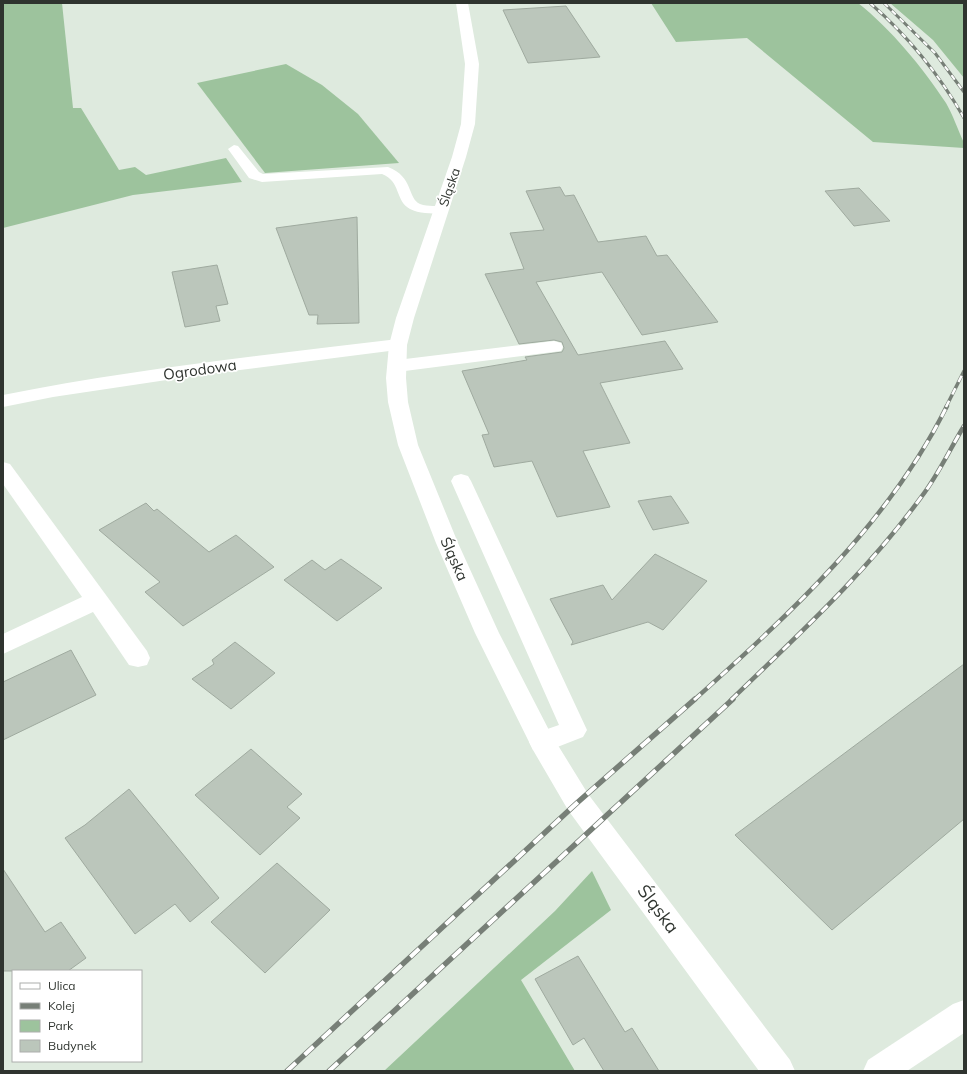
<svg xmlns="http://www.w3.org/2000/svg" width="967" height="1074" viewBox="0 0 967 1074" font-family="Mulish,sans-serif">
<rect width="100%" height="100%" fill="#deeade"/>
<g fill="#9dc39d">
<path d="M3 3H62L73 108H81L119 170 135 167 146 175 226 158 242 182 133 195 3 228Z"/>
<path d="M651 3H858C891 29 923 68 946 103 953 115 958 130 964 143V148L873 142 747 38 676 42Z"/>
<path d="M890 3H964V78L933 40Z"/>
<path d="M286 64 322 85 358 114 399 163 265 173 197 83Z"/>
<path d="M592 871 611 910 521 980 575 1071H384L555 911Z"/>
</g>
<g fill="#bbc6bb" stroke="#9faa9f">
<path d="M566 6 600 57 528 63 503 10Z"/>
<path d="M560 187 565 196 574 195 598 242 646 236 657 256 667 255 718 322 642 335 602 272 536 282 578 355 665 341 683 369 600 383 630 443 583 451 610 507 557 517 532 461 494 467 482 435 489 434 462 371 527 360 525 357 562 352 564 348 562 342 554 340 519 344 485 274 524 269 510 233 544 230 526 191Z"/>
<path d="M859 188 890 221 854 226 825 191Z"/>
<path d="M357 217 359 323 317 324 318 315H309L276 228Z"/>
<path d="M217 265 228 304 216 306 220 321 185 327 172 272Z"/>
<path d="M671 496 689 523 653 530 638 501Z"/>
<path d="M146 503 154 511 157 509 209 552 236 535 274 567 183 626 145 592 160 582 99 530Z"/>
<path d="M655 554 707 581 663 630 648 622 571 645 573 642 550 599 603 585 612 600Z"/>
<path d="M341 559 382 588 337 621 284 580 312 560 325 570Z"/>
<path d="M235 642 275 673 231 709 192 679 214 664 212 660Z"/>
<path d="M71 650 96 695 3 740V682Z"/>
<path d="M964 664V819L832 930 735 835Z"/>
<path d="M251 749 302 794 287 807 300 818 260 855 195 795Z"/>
<path d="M129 789 219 898 190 922 175 904 135 934 65 838 85 825Z"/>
<path d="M277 863 330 910 265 973 211 922Z"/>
<path d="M3 869 45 932 61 922 86 958 68 971H3Z"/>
<path d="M578 956 625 1032 632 1028 659 1071H604L584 1038 573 1045 535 979Z"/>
</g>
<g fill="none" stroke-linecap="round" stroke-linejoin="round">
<path fill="#fff" fill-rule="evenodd" d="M234 145 238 146 259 172 263 174 388 167C414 177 407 198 420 204 428 207 438 205 446 207L448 210 446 213 441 214C431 213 419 214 410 209 395 201 401 181 382 174L262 182 249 178 228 149Z"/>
<g fill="#fff" fill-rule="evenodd">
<path d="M398 339 405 341 407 345 405 349 200 375 53 397 3 407V395C133 369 266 355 398 339Z"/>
<path d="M554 341 561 343 563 347 561 351 397 372 390 370 388 366 390 362 397 360Z"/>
<path d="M3 462 10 464 147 651 150 658 147 665 138 667 129 665 93 612 3 654V634L82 597 3 484Z"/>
<path d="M461 474 468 476 471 481 587 730 583 737 542 753 533 750 529 742 533 734 559 725 451 481 454 476Z"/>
<path d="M964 1000V1033L907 1071H863L868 1060 953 1004Z"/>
</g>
<path fill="#fff" fill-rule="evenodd" d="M456 3H468L479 64 475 124 466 157 414 318 407 345 406 378 408 402 418 445 458 543 499 633 551 734 588 794 790 1060 795 1071H759L568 810 533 750 475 633 436 543 398 445 388 402 386 378 389 345 396 318 452 157 461 124 465 64Z"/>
<defs>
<g id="rail-far3">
<path d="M870 3C908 36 939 74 964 118"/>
<path d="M884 3 935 53 964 92"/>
</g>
<path id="rail-far2" d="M946 407 964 371"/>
<g id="rail-far1">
<path d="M694 700C790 614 889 523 947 406"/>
<path d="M731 700C798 635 867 572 922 496 938 475 950 449 964 426"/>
</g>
<g id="rail">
<path d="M287 1071 578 802 695 699"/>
<path d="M329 1071 733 699"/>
</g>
</defs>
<use href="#rail-far3" stroke="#777f77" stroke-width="3"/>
<use href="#rail-far2" stroke="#777f77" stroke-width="3.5"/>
<use href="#rail-far1" stroke="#777f77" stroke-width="4.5"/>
<use href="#rail" stroke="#777f77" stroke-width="5.5"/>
<use href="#rail-far3" stroke="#fff" stroke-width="2" stroke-dasharray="5.5" stroke-linecap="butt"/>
<use href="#rail-far2" stroke="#fff" stroke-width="2.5" stroke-dasharray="7" stroke-linecap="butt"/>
<use href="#rail-far1" stroke="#fff" stroke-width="3" stroke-dasharray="9" stroke-linecap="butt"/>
<use href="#rail" stroke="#fff" stroke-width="4" stroke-dasharray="12" stroke-linecap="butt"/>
</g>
<g text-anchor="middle" stroke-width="3.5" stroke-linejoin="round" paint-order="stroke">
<g font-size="13" fill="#2f342f" stroke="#fff">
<text transform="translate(449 187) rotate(-71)" y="5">Śląska</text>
</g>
<g font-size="15" fill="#2f342f" stroke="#fff">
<text transform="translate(200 370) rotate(-8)" y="5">Ogrodowa</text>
<text transform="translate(454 559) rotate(66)" y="5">Śląska</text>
</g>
<g font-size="18" fill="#2f342f" stroke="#fff">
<text transform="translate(658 909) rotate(53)" y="6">Śląska</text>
</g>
</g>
<rect width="967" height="1074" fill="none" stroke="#2f342f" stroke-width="8"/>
<rect x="12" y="970" width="130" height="92" fill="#ffffff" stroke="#acaeac"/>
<rect x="20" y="983" width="20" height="6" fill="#ffffff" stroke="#acaeac"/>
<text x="48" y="990" font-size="12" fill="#2f342f">Ulica</text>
<rect x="20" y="1003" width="20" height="6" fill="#777f77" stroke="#acaeac"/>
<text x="48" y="1010" font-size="12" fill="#2f342f">Kolej</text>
<rect x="20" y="1020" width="20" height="12" fill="#9dc39d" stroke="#acaeac"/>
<text x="48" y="1030" font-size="12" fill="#2f342f">Park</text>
<rect x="20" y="1040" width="20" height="12" fill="#bbc6bb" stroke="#acaeac"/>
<text x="48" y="1050" font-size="12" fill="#2f342f">Budynek</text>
</svg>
